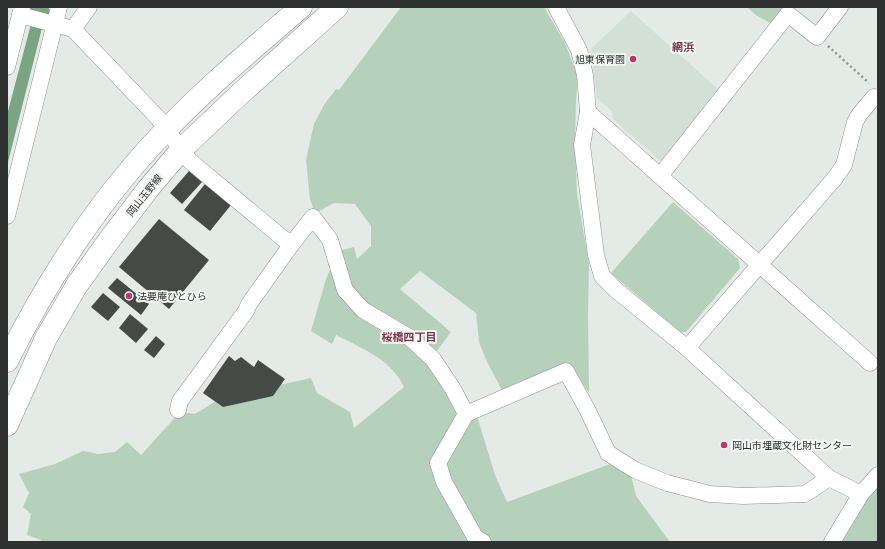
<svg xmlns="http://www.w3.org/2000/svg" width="885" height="549" viewBox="0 0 885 549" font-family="Raleway,'Noto Sans JP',sans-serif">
<rect width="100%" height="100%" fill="#e4eae5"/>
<path fill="#d3e0d5" d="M631 11 722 93 665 165 613 119 612 111 597 98 591 49Z"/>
<g fill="#b6d1bb">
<path d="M401 7H544L565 43 578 77 576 99 575 140 577 194 589 264 588 316 589 393 570 364 503 392 487 362 479 342 476 313 420 271 400 289 451 332 436 352 477 416 495 475 507 502 610 464 631 475 636 496 670 542H40L41 540 27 535 31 514 23 507 29 493 19 474 55 464 83 451 98 454 115 452 127 442 141 455 180 412 195 414 221 398 311 378 317 393 350 412 354 428 404 387C392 360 361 348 336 335L332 344 311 331 326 279 339 251 354 247 357 259 371 246V226L355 204 334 203 315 213 310 199 306 160 314 124 324 105 336 89 339 90Z"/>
<path d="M747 7H786L773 25 756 15Z"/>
<path d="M673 202 738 259 740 268 686 332H680L611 273Z"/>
<path d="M878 485V542H837L861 503Z"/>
</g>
<path fill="#7aa482" d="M30 7H48L50 11 42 28 7 166V115L31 24Z"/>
<g fill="#454a46">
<path d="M189 171 202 182 182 204 170 193Z"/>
<path d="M205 184 231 205 210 231 184 210Z"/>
<path d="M159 219 209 260 169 309 119 267Z"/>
<path d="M117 278 149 304 141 315 108 288Z"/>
<path d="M103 293 120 307 108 321 91 307Z"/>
<path d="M130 314 148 329 136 343 119 328Z"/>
<path d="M156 336 165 344 154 358 144 350Z"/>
<path d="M229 356 235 361 241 357 254 367 258 360 285 379 273 396 223 407 203 393Z"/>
</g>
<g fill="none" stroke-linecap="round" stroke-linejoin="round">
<defs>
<g id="street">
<path d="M556 7 579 50 585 75 588 112 582 145 596 255 602 276 616 290 687 348 829 478 861 494"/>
<path d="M20 15 73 29 158 118 190 161 291 245"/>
<path d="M73 29 89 7"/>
<path d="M7 67 22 7"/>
<path d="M588 112 870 363"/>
<path d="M660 176 788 14 817 37 840 7"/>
<path d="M7 216 59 7"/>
<path d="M687 348 835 178 844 165 855 122 859 115 874 97"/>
<path d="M178 410 180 401 246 311 249 304 291 245 313 217 330 240 345 290 363 310 409 337 433 359 453 389 466 414 566 371 588 411 608 453 635 470 667 483 710 494 743 496 805 494 829 478"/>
<path d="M466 414 438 463 444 482 475 537 483 542"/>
<path d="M832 542 861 494 878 475"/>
</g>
<g id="primary">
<path d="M7 361C49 277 101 197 166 130 208 86 255 47 301 7"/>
<path d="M7 425 46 338 77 285 110 239 148 189 182 149 240 94 337 7"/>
</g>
</defs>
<use href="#street" stroke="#8b908c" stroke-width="17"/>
<use href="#primary" stroke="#8b908c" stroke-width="23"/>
<path stroke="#8e938f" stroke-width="2.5" stroke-dasharray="2 3" stroke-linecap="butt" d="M828 46 869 83"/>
<use href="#street" stroke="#fff" stroke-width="16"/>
<use href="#primary" stroke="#fff" stroke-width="22"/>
</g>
<g fill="#bf356e" stroke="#f1f7f2" stroke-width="1.5">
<circle cx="633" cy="59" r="4"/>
<circle cx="129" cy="296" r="4"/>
<circle cx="724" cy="445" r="4"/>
</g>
<g text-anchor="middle" stroke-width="4" stroke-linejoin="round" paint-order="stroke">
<g font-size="10" fill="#2f3230" stroke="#f1f7f2" text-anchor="start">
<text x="625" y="63" text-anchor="end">旭東保育園</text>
<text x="137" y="300">法要庵ひとひら</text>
<text x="732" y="449">岡山市埋蔵文化財センター</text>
</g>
<g font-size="10" fill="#2f3230" stroke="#f1f7f2">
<text transform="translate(144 195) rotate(-51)" y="4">岡山玉野線</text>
</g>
<g font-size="11" font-weight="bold" fill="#7a354d" stroke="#f1f7f2">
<text x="683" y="51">網浜</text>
<text x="409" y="341">桜橋四丁目</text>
</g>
</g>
<rect width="885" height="549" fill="none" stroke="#2f3230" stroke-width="16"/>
</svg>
